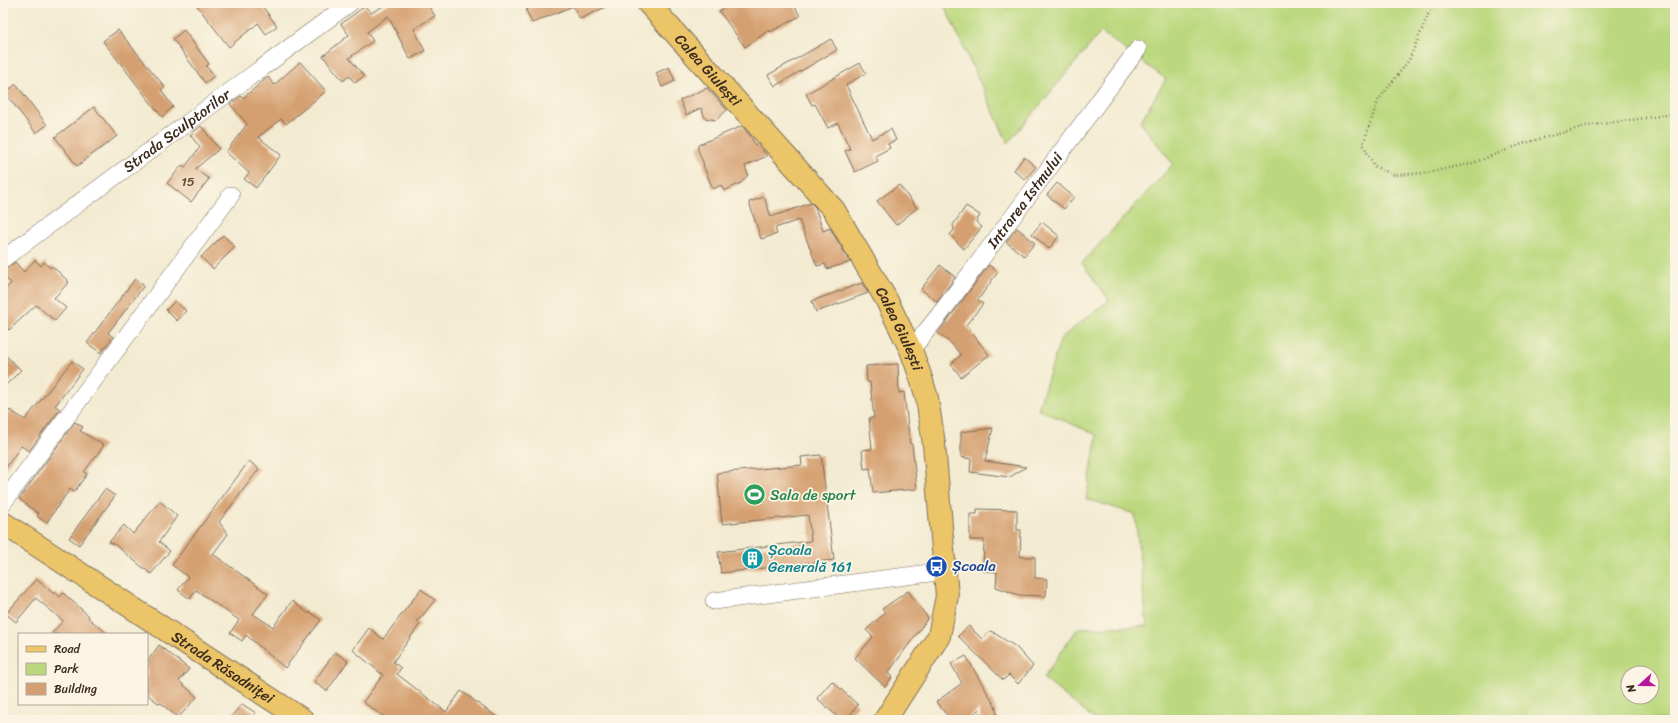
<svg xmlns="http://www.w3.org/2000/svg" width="1678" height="723" viewBox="0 0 1678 723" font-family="Sriracha,sans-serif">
<rect width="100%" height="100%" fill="#fcf5e5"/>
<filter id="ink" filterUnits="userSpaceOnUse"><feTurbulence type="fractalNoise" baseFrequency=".025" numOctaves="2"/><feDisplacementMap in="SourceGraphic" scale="8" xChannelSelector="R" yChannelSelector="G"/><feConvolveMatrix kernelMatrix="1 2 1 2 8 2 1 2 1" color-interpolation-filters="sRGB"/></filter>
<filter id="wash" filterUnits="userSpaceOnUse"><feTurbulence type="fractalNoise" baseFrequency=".012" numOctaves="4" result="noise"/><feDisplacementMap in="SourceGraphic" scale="16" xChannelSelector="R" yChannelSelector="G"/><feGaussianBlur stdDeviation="0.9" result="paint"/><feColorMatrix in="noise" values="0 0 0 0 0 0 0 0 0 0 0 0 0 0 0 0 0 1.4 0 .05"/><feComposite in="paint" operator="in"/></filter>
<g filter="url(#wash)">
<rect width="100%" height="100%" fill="#f3ebd1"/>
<path fill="#bbd87e" stroke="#7b814e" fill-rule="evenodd" d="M943 3H1675V720H1095L1043 678 1078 628 1147 626 1135 514 1086 499 1097 435 1038 409 1061 338 1109 300 1082 263 1173 164 1140 122 1166 79 1101 32 1008 143ZM1628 673H1652V697H1628Z"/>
<g id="blocks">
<g fill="#d5a071">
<path d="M195 3H260L277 26 266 34 258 23 229 47Z"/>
<path d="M389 3H427L435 16 414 29 425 51 410 59 388 16 367 32 373 41 349 58 364 76 355 83 349 76 343 81 323 56 349 35 341 24 365 6 371 13Z"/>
<path d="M540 3H614L580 19 573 6 532 23 526 10Z"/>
<path d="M733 3H793L800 16 770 32 769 30 745 47 719 11Z"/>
<path d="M118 30 165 87 161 90 173 107 162 117 103 41Z"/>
<path d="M184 30 209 64 206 66 214 76 205 83 173 39Z"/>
<path d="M831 39 837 50 775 86 768 75Z"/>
<path d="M300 62 326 91 286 124 281 119 258 137 281 155 256 188 244 179 249 173 226 152 247 124 230 104 241 96 243 98 268 77 274 85Z"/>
<path d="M860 63 866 73 846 85 872 139 891 129 896 140 888 144 890 148 875 156 878 161 855 172 845 151 850 149 838 123 828 128 815 104 812 105 806 94Z"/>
<path d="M669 67 675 81 662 87 656 73Z"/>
<path d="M16 84 47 125 36 133 5 93Z"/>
<path d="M707 88 727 110 716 120 705 118 701 108 686 115 680 100Z"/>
<path d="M94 107 117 136 77 166 55 137Z"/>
<path d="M201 126 219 149 195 169 209 179 191 202 167 183 182 165 185 167 200 147 190 135Z"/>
<path d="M742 126 751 137 755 145 757 143 767 156 745 166 748 175 741 183 724 191 721 185 713 189 703 165H704L698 150V145Z"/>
<path d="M1024 157 1036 167 1025 180 1014 170Z"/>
<path d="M1057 183 1074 197 1064 209 1047 195Z"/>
<path d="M899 185 917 208 896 225 877 201Z"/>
<path d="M764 197 771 217 811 203 815 207 823 231 830 228 850 262 827 269 825 264 817 266 799 220 775 228 777 234 761 239 749 202Z"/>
<path d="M966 206 980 215 976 222 982 227 964 249 950 235 954 230 953 225Z"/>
<path d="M1042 222 1059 236 1049 249 1032 234Z"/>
<path d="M1017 228 1035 243 1024 256 1006 242Z"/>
<path d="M223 235 235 247 213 269 201 257Z"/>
<path d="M35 260 41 266 44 262 50 268 52 266 69 282 54 298 66 308 55 321 36 305 9 330 3 324V292L11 283 3 276V271L15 262 24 272Z"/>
<path d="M940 265 955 277 937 302 921 289Z"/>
<path d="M989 265 998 272 978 300 983 304 966 325 989 355 961 377 951 364 961 355 952 344 938 333Z"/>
<path d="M135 279 143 285V287L108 333 113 337 101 353 87 343Z"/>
<path d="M862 283 868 293 816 312 812 301Z"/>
<path d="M175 301 186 311 177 321 166 310Z"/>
<path d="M3 353 21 370 3 388Z"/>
<path d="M72 361 83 369 55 406 60 409 29 451 21 446 3 472V420L10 410 25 420Z"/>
<path d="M898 364 899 393 904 392 910 444H912L917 489 873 493 870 468 864 469 862 450 872 449 869 418H874L870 382H867L866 366Z"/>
<path d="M75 422 83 427 80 431 104 445 84 472 87 474 74 492 70 489 46 523 37 516 39 514 19 499Z"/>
<path d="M993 428 985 461 1026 467 1010 477 970 472 971 459 961 457V432Z"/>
<path d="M821 455 834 560 721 573 718 552 811 541 808 515 722 524 717 473 802 465 801 457Z"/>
<path d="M249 461 259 469 219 522 228 534 213 554 268 594 253 614 273 627 292 601 309 614 310 612 321 620 285 668 246 635 242 641 230 633 239 620 196 590 190 599 178 590 188 577 172 565Z"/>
<path d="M105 489 115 496 79 545 69 538Z"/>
<path d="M160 501 177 516 159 542 170 551 151 574 114 544 109 542 124 525 133 534Z"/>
<path d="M977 509 1017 510V530H1021L1020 557H1035V578L1047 579 1046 596 1019 595 996 587 997 572 983 571 984 540H970V514H977Z"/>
<path d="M36 579 54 594 55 592 60 597 63 593 89 616 88 618 108 634H51L63 621 36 598 16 622 6 614Z"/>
<path d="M421 589 435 600 417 622 420 624 393 662 401 668 397 674 446 712 461 691 501 720H389L363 702 383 675 353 650 369 628 383 639Z"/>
<path d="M908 591 928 618 888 673 892 677 885 687 855 658 873 637 866 630 885 613 882 609Z"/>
<path d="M969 626 982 639 991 631 1016 647 1033 666 1018 684 1009 675 1003 680 958 636Z"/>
<path d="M159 645 189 669 179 681 197 697 178 718 161 703 159 704 147 694V662Z"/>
<path d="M335 652 348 661 327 691 314 682Z"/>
<path d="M966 656 995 706 998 720H981L979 709 967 720H951L936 702 962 683 951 664Z"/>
<path d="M832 681 858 705 851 713 858 720H841L817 698Z"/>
<path d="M242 704 256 713 249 720H228Z"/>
</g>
</g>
</g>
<g filter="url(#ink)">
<use href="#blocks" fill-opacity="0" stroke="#7b6e5d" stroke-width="1"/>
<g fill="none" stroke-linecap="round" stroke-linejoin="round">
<defs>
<g id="minor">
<path id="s1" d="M3 259 350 3"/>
<path id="s2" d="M911 350 940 314 1138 49"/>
<path d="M3 503 231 195"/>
<path d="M714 601 945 571"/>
</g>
<g id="major">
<path id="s3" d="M648 3 834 210 886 299 911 350 920 375 927 398 934 444 947 596 939 636 885 720"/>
<path id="s4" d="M3 523 303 720"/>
</g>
</defs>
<use href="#minor" stroke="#7b6e5d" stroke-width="18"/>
<use href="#major" stroke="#7b6e5d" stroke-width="24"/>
<path stroke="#7b6e5d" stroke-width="2.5" stroke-dasharray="1 3" stroke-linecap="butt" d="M1433 3 1409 60 1378 101 1363 144 1374 166 1394 175 1426 173 1473 163 1522 144 1586 126 1675 114"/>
<use href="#minor" stroke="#fff" stroke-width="17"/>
<use href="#major" stroke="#ecc569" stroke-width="22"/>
</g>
</g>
<defs>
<symbol id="stadium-disc" viewBox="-11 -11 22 22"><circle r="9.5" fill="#2e9e5b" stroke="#fcf5e5"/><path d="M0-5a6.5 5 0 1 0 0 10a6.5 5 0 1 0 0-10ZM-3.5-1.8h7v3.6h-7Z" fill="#fff"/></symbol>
<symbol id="building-disc" viewBox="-11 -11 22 22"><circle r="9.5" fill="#0f9aa8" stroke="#fcf5e5"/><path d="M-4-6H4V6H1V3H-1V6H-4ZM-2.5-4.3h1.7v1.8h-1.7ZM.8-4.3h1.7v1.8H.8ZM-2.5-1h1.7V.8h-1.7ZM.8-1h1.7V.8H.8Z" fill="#fff"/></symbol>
<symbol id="bus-disc" viewBox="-11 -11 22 22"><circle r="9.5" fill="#1a4fb4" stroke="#fcf5e5"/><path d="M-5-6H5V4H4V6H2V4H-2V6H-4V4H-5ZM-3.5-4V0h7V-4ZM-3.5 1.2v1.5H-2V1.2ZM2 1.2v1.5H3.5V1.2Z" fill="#fff"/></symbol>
</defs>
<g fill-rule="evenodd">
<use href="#stadium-disc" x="742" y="482" width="25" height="25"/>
<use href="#building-disc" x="740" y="546" width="25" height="25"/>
<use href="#bus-disc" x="924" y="554" width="25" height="25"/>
</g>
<g text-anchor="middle" stroke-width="3.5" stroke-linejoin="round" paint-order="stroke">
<g font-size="13" fill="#624833">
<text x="188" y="186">15</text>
</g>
<g font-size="15" fill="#3b2a1e" stroke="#fcf5e5">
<text dy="5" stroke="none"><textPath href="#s3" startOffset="90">Calea Giulești</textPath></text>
<text dy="5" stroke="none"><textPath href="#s1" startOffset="216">Strada Sculptorilor</textPath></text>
<text dy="5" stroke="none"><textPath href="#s2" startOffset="188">Intrarea Istmului</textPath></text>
<text dy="5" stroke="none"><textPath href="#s3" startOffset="414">Calea Giulești</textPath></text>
<text dy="5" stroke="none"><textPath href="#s4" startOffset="263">Strada Răsadniței</textPath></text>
</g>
<g font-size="15" fill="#27864d" stroke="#fcf5e5" text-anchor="start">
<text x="770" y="500">Sala de sport</text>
</g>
<g font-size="15" fill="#0d838f" stroke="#fcf5e5" text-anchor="start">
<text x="768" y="555">Școala<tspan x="768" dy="17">Generală 161</tspan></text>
</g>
<g font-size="15" fill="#164399" stroke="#fcf5e5" text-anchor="start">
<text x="952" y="571">Școala</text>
</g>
</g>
<rect width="1678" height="723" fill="none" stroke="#fcf5e5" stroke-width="16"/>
<rect x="18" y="633" width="130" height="72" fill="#fcf5e5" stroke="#afa495"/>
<rect x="26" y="646" width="20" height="6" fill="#ecc569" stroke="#afa495"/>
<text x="54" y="653" font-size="12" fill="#3b2a1e">Road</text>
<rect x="26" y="663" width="20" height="12" fill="#bbd87e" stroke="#afa495"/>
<text x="54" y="673" font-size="12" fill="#3b2a1e">Park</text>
<rect x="26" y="683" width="20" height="12" fill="#d5a071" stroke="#afa495"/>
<text x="54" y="693" font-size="12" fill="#3b2a1e">Building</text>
<g transform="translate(1640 685) rotate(249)"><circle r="19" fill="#fcf5e5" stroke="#afa495"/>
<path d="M0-3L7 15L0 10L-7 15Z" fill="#b5179e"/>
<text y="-6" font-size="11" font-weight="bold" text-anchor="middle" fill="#3b2a1e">N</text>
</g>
</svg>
